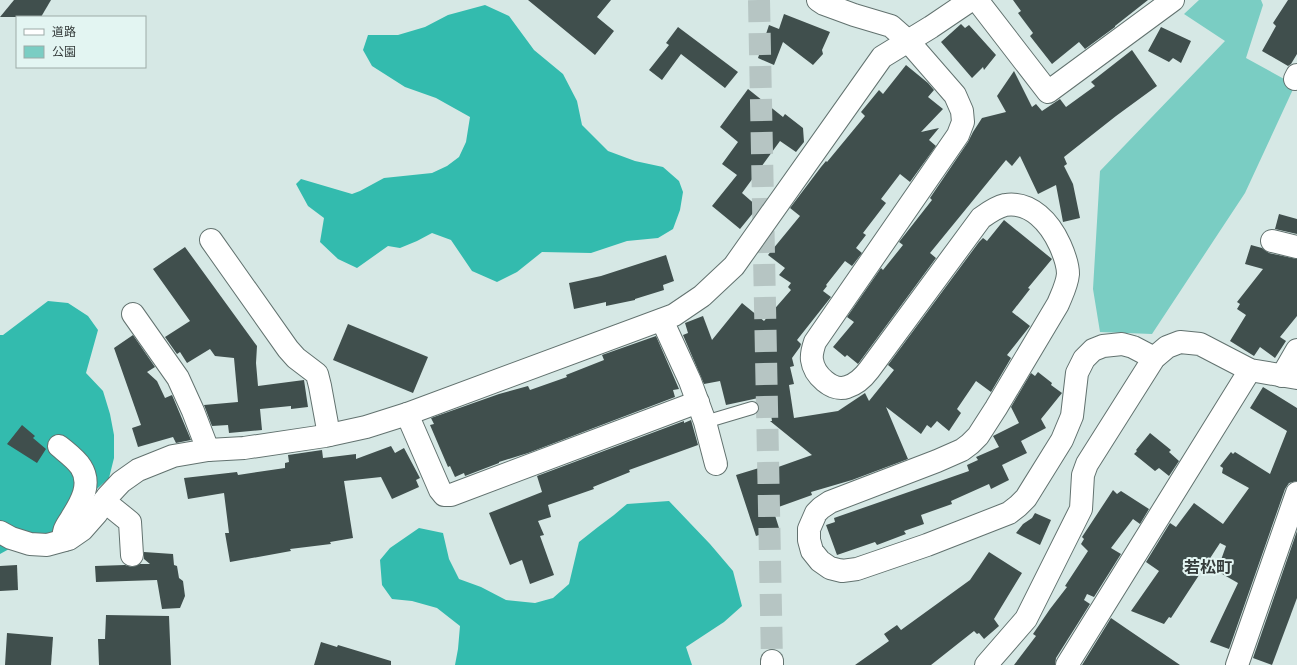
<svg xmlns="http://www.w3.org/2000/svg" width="1297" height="665" viewBox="0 0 1297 665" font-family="'Roboto Condensed','Noto Sans JP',sans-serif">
<rect width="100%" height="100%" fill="#d6e8e5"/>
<path fill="#7acdc3" d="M1199 0H1261L1263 5 1246 58 1295 85 1245 193 1152 334 1100 332 1093 289 1100 171 1225 41 1184 14Z"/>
<g fill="#33bbae">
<path d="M485 5 509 16 534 50 563 74 577 101 582 125 608 151 635 161 663 167 679 181 683 192 680 210 673 229 658 238 627 241 591 253 542 252 517 272 497 282 472 271 451 240 432 233 417 241 400 248 388 246 357 268 338 259 320 242 324 218 308 206 296 184 301 179 352 194 360 191 384 178 432 173 447 166 459 157 466 142 470 117 436 98 405 87 372 66 363 50 368 35H398L425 27 448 15Z"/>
<path d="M48 301 68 303 88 316 98 330 86 373 103 391 110 414 114 435V458L109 478 89 496 61 534 29 538 0 554V335H3Z"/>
<path d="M669 501 710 544 733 571 742 606 724 622 686 647 692 665H455L458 649 460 626 437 608 412 601 392 599 382 585 380 560 390 548 419 528 443 533 449 559 459 579 481 587 506 600 535 603 553 598 569 584 579 542 598 527 614 515 627 504Z"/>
</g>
<g fill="#404f4d">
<path d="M14 0H51L41 17H0Z"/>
<path d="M528 0H611L597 17 614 31 595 55Z"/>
<path d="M1013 0H1148L1115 26V27L1085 49 1079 42 1052 64 1030 36 1033 33 1018 13 1021 11Z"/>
<path d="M1288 0H1297V54L1291 64 1288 66 1262 51 1276 26 1273 23Z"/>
<path d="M784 14 830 32 822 50 823 54 813 65 783 42 774 65 758 58 769 25 779 29Z"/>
<path d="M961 24 965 28 969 25 996 55 984 70 983 67 972 78 941 42Z"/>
<path d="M678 27 738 72 725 88 681 54 662 80 649 70 669 45 666 43Z"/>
<path d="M1161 27 1191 41 1181 63 1173 58 1169 62 1148 51Z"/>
<path d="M1132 50 1157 86 1116 116 1064 157 1067 164 1064 166 1073 184 1080 218 1063 222 1056 185 1038 194 1020 156 1012 166 1006 160 930 253 936 258 858 364 847 355 845 357 833 347 854 322 847 317 881 268 883 270 903 245 899 242 932 200 930 198 968 142 973 132 982 118 1006 112 997 96 1014 71 1032 107 1036 104 1042 111 1060 99 1066 107 1095 86 1091 82Z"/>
<path d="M906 65 928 83 934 90 928 97 943 109 921 132 939 128 929 140 936 146 910 182 900 174 881 199 886 203 863 233 866 235 856 248 862 253 852 266 845 261 826 285 827 286 823 291 831 297 797 340 801 344 800 347 792 358 794 366 790 367 794 384 789 385 794 418 838 411 865 393 869 401 894 370 888 365 979 242 983 238 987 241 1004 220 1052 259 1028 288 1030 289 1012 312 1030 326 1007 355 1011 358 991 392 976 381 957 409 961 413 949 431 937 421 931 428 927 425 921 434 886 407 908 459 852 480 811 492 812 495 773 509 779 528 756 536 736 475 759 468 761 473 812 455 770 421H772L771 414 766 415 763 397 726 405 720 381 704 384 683 335 688 333 685 323 703 316 712 340 742 303 764 321 791 290 788 287 791 283 779 275 785 268 768 255 800 216 790 208 821 167 826 161 827 162 865 116 861 112 879 90 883 94Z"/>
<path d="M748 89 783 117 785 114 803 128 804 142 796 152 780 141 742 193 758 207 740 229 712 206 737 175 722 164 738 142 720 127Z"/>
<path d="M1279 214 1297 219V234L1275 229Z"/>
<path d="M1251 245 1262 248 1269 253 1297 259V316L1280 337 1286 341 1275 358 1260 347 1254 356 1230 341 1246 315 1237 309 1240 304 1237 302 1263 269 1245 264Z"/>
<path d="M185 247 257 346 256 363 258 386 304 380 308 407 291 409V406L260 409 262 430 229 433 228 425 212 426 204 405 238 402 234 358 215 356 210 349 187 363 180 352 177 354 165 337 190 321 153 269Z"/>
<path d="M666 255 674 281 663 285 664 290 635 299V300L606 306V302L574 309 569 283 601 276Z"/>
<path d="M348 324 428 357 413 393 333 360Z"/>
<path d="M133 335 155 367 147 372 157 381 165 398 172 395 191 440 176 443 173 437 138 447 132 428 141 425 114 348Z"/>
<path d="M656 336 679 389 673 390 675 397 528 453 499 462V463L465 476 464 473 455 477 450 466 448 467 430 425 434 424 431 418 499 394 528 386 530 390 567 377 566 375 604 360 602 355Z"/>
<path d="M1038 372 1052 383 1051 385 1062 393 1041 419 1046 428 1021 441 1027 453 1002 465 1009 480 991 489 989 484 951 501 952 504 921 515 924 524 904 531 906 534 877 545 875 542 837 555 826 525 835 522 834 518 969 471 967 465 978 460 976 457 999 447 993 436 1019 423 1011 407 1031 373 1035 376Z"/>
<path d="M1263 387 1297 408V481L1289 483 1285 489 1229 649 1210 642 1238 583 1217 571 1226 546 1220 543 1171 618 1169 617 1164 624 1131 611 1159 571 1146 562 1170 523 1176 527 1194 503 1223 524 1249 488 1222 473 1223 468 1220 466 1231 452 1233 454 1235 452 1270 474 1287 431 1250 408Z"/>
<path d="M691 420 698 445 629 470 630 472 593 487 594 489 548 505 551 517 538 521 544 535 540 536 554 575 530 584 522 560 510 565 489 513 542 492 537 476 684 421V423Z"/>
<path d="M22 425 35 436 33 438 46 449 37 463 7 444Z"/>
<path d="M1150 433 1171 450 1169 452 1179 461 1169 476 1159 468 1155 471 1134 454 1137 451 1136 450Z"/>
<path d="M391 446 395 453 404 448 420 478 416 480 419 487 392 499 381 477 344 481 353 538 330 542 331 544 290 549 291 551 230 562 225 533H229L224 493 188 499 184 478 237 472 238 475 285 468V463L289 462 288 455 322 450 323 458 356 454V459Z"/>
<path d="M1113 490 1117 494 1121 491 1149 509 1140 524 1133 519 1111 548 1121 554 1094 597 1087 594 1084 600 1090 604 1056 658 1055 665H1014L1036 636 1033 634 1050 609 1067 587 1065 586 1088 551 1081 544 1084 539 1082 537Z"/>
<path d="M1035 513 1051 520 1040 545 1016 533 1023 524 1032 518Z"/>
<path d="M1297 531V598L1272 665 1253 658Z"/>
<path d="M144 552 173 554 174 565 177 566 179 578 183 581 185 596 180 608 162 609 157 580 96 582 95 566 125 565 132 567 140 564H150L144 559Z"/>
<path d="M989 552 1022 573 994 619 999 626 984 639 979 633 977 634 974 631 931 665H855L889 641 884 634 897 625 901 630 970 580Z"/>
<path d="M17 565 18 590 0 591V566Z"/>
<path d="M106 615 169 616 171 665H99L98 639H105Z"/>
<path d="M1111 618 1127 629 1180 665H1082Z"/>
<path d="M7 633 53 637 51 665H5Z"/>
<path d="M321 642 337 647 338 645 391 661V665H314Z"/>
</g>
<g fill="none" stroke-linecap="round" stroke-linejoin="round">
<path stroke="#b6c5c3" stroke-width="22" stroke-dasharray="22 11" stroke-linecap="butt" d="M759 0 772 661"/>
<defs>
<path id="service" d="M705 422 752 408"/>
<g id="minor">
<path d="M818 0 824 4 854 15 891 26 908 41 955 95 962 111 963 122 958 135 815 342C813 348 811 354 812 360 814 375 832 392 847 387 857 384 863 378 869 370L981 218C988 213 996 207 1005 205 1031 201 1050 223 1060 245 1064 254 1068 265 1068 274 1067 285 1062 294 1058 304L996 408 978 436 970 444 962 450 937 461 830 502 821 508 816 513 809 529V540L812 551 820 561 830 568 842 571 857 569 927 545 1009 513 1018 506 1026 498 1062 440 1072 416 1077 373 1084 359 1093 350 1103 346 1122 344 1133 347 1154 358"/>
<path d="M977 0 1048 92 1173 0"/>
<path d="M1295 79 1297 75"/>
<path d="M211 240 288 349 296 358 317 374 320 386 329 435"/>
<path d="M1272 241 1297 247"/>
<path d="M133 314 178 378 193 411 208 450"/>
<path d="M662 320 690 381 705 422 716 464"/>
<path d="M1282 376 1297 350"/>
<path d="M407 414 440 490 444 495H451L698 402"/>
<path d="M59 446C66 452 76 459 81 467 92 484 81 503 72 517 67 526 62 530 64 540"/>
<path d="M104 501 130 522 132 555"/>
<path d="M0 532 11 538 30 544 47 545 69 539 82 530 97 513 107 497 121 482 138 470 173 456 208 450 244 448 325 436 366 427 407 414 674 315 702 296 734 266 882 57 931 27 971 0"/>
<path d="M986 665 1026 619 1081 509 1083 475 1087 464 1154 358 1167 347 1180 342 1200 344 1250 370 1297 378"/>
<path d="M1067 665 1250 370"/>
<path d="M1237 665 1297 493"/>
</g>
<path id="tertiary" d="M772 665V661"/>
</defs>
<use href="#service" stroke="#62726f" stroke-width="14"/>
<use href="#minor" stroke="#62726f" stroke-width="24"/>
<use href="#tertiary" stroke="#62726f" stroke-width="24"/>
<use href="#service" stroke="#fff" stroke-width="12"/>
<use href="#minor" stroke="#fff" stroke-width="22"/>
<use href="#tertiary" stroke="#fff" stroke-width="22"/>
</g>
<g text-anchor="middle" stroke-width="4" stroke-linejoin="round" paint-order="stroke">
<g font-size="16" font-weight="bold" fill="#343b3a" stroke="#e3f5f2">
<text x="1208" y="573">若松町</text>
</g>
</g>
<rect x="16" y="16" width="130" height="52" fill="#e3f5f2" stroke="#9daba8"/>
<rect x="24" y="29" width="20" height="6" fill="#ffffff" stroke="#9daba8"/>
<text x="52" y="36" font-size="12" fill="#343b3a">道路</text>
<rect x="24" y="46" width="20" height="12" fill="#7acdc3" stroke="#9daba8"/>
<text x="52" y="56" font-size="12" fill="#343b3a">公園</text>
</svg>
